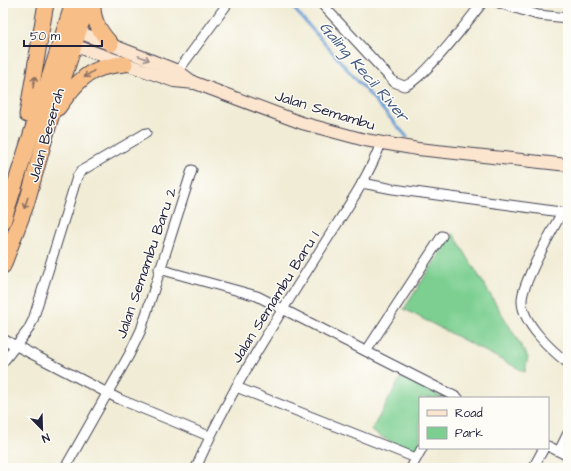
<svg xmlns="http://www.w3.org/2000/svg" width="571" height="471" viewBox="0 0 571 471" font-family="'Architects Daughter',sans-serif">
<rect width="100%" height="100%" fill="#fdfcf7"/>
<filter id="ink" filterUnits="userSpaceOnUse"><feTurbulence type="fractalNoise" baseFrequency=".025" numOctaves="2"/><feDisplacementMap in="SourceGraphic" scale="8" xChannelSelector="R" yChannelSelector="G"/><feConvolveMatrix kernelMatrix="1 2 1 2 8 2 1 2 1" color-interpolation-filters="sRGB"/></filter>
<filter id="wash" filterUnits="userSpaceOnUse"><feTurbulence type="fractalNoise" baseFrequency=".012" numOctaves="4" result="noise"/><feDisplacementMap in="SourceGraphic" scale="16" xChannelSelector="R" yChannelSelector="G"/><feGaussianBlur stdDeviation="0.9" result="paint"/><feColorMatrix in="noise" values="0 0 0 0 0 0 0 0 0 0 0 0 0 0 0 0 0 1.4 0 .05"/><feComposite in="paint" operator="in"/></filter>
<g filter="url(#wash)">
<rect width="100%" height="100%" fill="#f1ecd5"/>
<g fill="#7ccf91" stroke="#4f7866">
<path d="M453 233 528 357 525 372 404 309Z"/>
<path d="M402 375 443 398H420V445L415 455 371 431Z"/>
</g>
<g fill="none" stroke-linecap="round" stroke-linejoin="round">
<path stroke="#6a9fd7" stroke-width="3" d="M289 3 407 137"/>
</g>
</g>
<g filter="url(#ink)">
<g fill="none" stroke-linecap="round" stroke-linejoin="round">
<defs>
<g id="minor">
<path d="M321 3 394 82 404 86C422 82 469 20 482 3"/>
<path d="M499 3 538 15 568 18"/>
<path d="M176 76 178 71 228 3"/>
<path d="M362 183 393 189 568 213"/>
<path d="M562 212C553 230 521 284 522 301 522 323 552 351 568 363"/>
<path d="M159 269 257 296 458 398"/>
<path d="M3 339 119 399 209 436"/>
<path d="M367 350 442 236"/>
<path d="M3 362 28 330 33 320 77 177 81 171 146 133"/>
<path d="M236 387 416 458"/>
<path d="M548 446 568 456"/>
<path d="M559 451 568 433"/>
<path d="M65 468 129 355 141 330 192 170"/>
<path d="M196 468C229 391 276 320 321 249 342 215 367 181 381 143"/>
<path d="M411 468 422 448"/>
<path d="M533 468 544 448"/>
</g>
<g id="secondary">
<path d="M71 29 178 71 194 83"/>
<path d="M67 43 174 81 195 83 302 123 365 140 418 149 568 165"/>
</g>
<g id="trunk">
<path d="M93 3C92 20 100 32 111 44"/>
<path d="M58 108C78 80 89 66 125 64"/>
<path d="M27 115 46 3"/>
<path d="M3 222 73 3"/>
<path d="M3 266 26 205 51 117 88 3"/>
</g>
</defs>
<use href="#minor" stroke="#414052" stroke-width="11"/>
<use href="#secondary" stroke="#414052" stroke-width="14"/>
<use href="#trunk" stroke="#414052" stroke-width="17"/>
<use href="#minor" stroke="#fff" stroke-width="9"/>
<use href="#secondary" stroke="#fce5cf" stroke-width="12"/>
<use href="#trunk" stroke="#f7be88" stroke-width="15"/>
</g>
<defs><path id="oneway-shaft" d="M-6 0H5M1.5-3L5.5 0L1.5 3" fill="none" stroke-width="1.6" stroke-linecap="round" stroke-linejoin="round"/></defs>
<use stroke="#9a8d8c" href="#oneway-shaft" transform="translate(144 58) rotate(21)"/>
<g stroke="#8c7062">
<use href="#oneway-shaft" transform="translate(89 74) rotate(145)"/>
<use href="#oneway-shaft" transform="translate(34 82) rotate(-80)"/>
<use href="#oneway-shaft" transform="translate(26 203) rotate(108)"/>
</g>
</g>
<g text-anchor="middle" stroke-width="3" stroke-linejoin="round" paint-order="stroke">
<g font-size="15" fill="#22223b" stroke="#fdfcf7">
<text transform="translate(325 110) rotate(17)" y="5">Jalan Semambu</text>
<text transform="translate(46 135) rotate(-74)" y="5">Jalan Beserah</text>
<text transform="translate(146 263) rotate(-71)" y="5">Jalan Semambu Baru 2</text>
<text transform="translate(275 297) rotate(-58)" y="5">Jalan Semambu Baru 1</text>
</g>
<g font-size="16" font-style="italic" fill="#425a81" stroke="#fdfcf7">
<text transform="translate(365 71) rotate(49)" y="6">Galing Kecil River</text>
</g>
</g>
<rect width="571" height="471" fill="none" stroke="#fdfcf7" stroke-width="16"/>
<rect x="419" y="397" width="130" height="52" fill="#fdfcf7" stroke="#a5a5ac"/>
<rect x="427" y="410" width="20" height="6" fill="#fce5cf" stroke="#a5a5ac"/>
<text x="455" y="417" font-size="12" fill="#22223b">Road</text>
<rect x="427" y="427" width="20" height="12" fill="#7ccf91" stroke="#a5a5ac"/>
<text x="455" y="437" font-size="12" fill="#22223b">Park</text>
<g transform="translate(42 429) rotate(157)" stroke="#fdfcf7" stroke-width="3" paint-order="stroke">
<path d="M0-3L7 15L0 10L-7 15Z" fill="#22223b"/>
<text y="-6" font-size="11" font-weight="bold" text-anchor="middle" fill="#22223b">N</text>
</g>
<path d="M24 40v6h78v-6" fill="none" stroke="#22223b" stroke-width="2"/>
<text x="30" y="40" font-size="12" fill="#22223b" stroke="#fdfcf7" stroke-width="3" paint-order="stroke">50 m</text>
</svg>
